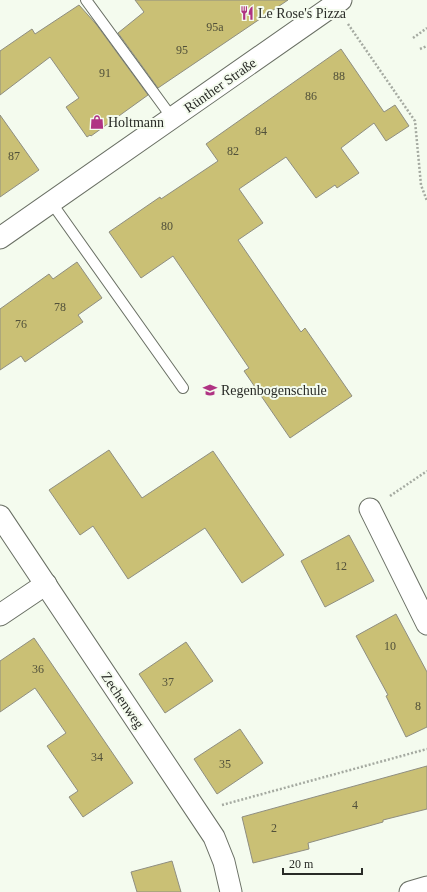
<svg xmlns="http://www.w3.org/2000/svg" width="427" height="892" viewBox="0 0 427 892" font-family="'Times New Roman',serif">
<rect width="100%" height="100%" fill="#f4fbee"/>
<g fill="#cac075" stroke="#8f8e81">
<path d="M135 0H288L158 88 118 33 144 12Z"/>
<path d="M79 5 96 24 148 95 91 136 90 135 87 137 66 107 79 98 50 57 0 95V51L32 29 35 34Z"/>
<path d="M341 49 384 112 395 105 409 126 386 141 374 123 341 148 359 173 337 188 335 185 316 198 286 157 239 189 263 223 238 240 301 332 305 328 352 396 290 438 244 371 249 368 173 256 141 278 109 232 160 197 161 199 218 161 206 144Z"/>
<path d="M0 115 39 170 0 197Z"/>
<path d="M77 262 102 298 78 315 83 322 25 362 21 356 0 370V309L49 274 53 279Z"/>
<path d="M109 450 142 498 213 451 284 555 242 583 205 528 128 579 93 526 80 535 49 490Z"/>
<path d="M349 535 374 581 325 607 301 561Z"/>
<path d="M396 614 427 672V727L406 737 386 696 388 695 356 636Z"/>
<path d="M34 638 133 783 83 817 69 797 78 791 47 746 66 733 35 688 0 712V661Z"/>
<path d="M186 642 213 681 165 713 139 674Z"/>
<path d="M240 729 263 763 217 794 194 759Z"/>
<path d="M427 766V809L383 820V822L308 843 309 849 253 863 242 817Z"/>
<path d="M172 861 181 892H137L131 872Z"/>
</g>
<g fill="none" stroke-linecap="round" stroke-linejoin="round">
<defs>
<g id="service">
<path d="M86 0 173 119"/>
<path d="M51 202 183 388"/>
</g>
<g id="minor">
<path d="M0 238 341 0"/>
<path d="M370 509 427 624"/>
<path d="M0 516 214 837 224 862 231 892"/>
<path d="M0 615 46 584"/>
<path d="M410 892 427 887"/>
</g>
</defs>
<use href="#service" stroke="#696f64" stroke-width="12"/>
<use href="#minor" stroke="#696f64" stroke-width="23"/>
<g stroke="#a5aaa1" stroke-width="2.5" stroke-dasharray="2 2" stroke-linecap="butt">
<path d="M348 24 415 121 421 185 427 201"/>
<path d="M413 38 427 28"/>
<path d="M420 49 427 46"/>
<path d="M390 496 427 471"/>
<path d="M222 805 427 749"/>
</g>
<use href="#service" stroke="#fff" stroke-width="10"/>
<use href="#minor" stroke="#fff" stroke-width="21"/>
</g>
<defs>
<symbol id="restaurant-bare" viewBox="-9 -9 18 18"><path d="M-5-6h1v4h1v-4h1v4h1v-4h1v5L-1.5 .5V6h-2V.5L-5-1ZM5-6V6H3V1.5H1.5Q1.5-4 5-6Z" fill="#b03383" stroke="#f4fbee" stroke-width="2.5" paint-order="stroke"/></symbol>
<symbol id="shop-bare" viewBox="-9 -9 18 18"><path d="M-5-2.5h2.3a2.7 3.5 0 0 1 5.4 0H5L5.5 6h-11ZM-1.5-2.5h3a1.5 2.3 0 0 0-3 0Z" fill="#b03383" stroke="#f4fbee" stroke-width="2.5" paint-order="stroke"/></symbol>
<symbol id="school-bare" viewBox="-9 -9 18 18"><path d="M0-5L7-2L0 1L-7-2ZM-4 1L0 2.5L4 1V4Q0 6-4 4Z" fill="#b03383" stroke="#f4fbee" stroke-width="2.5" paint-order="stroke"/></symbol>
</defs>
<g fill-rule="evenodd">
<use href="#restaurant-bare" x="237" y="3" width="20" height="20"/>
<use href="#shop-bare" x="87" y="112" width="20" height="20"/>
<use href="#school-bare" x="200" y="380" width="20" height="20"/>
</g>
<g text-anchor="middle" stroke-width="4" stroke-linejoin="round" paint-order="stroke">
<g font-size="12" fill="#51503a">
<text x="215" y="31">95a</text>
<text x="182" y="54">95</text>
<text x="105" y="77">91</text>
<text x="339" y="80">88</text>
<text x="311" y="100">86</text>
<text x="261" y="135">84</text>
<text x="233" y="155">82</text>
<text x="14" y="160">87</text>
<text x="167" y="230">80</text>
<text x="60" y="311">78</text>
<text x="21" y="328">76</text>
<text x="341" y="570">12</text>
<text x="390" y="650">10</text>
<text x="38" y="673">36</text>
<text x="168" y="686">37</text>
<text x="418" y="710">8</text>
<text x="97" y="761">34</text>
<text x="225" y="768">35</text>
<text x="355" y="809">4</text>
<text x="274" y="832">2</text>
</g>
<g font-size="14" fill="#292b27" stroke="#f4fbee" text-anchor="start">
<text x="258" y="18">Le Rose's Pizza</text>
<text x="108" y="127">Holtmann</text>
<text x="221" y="395">Regenbogenschule</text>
</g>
<g font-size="14" fill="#292b27" stroke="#f4fbee">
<text transform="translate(220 85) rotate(-35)" y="5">Rünther Straße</text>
<text transform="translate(123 700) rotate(56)" y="5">Zechenweg</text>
</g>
</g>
<path d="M283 868v6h79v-6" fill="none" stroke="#292b27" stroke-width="2"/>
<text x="289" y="868" font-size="12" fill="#292b27" stroke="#f4fbee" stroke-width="3" paint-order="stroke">20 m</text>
</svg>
